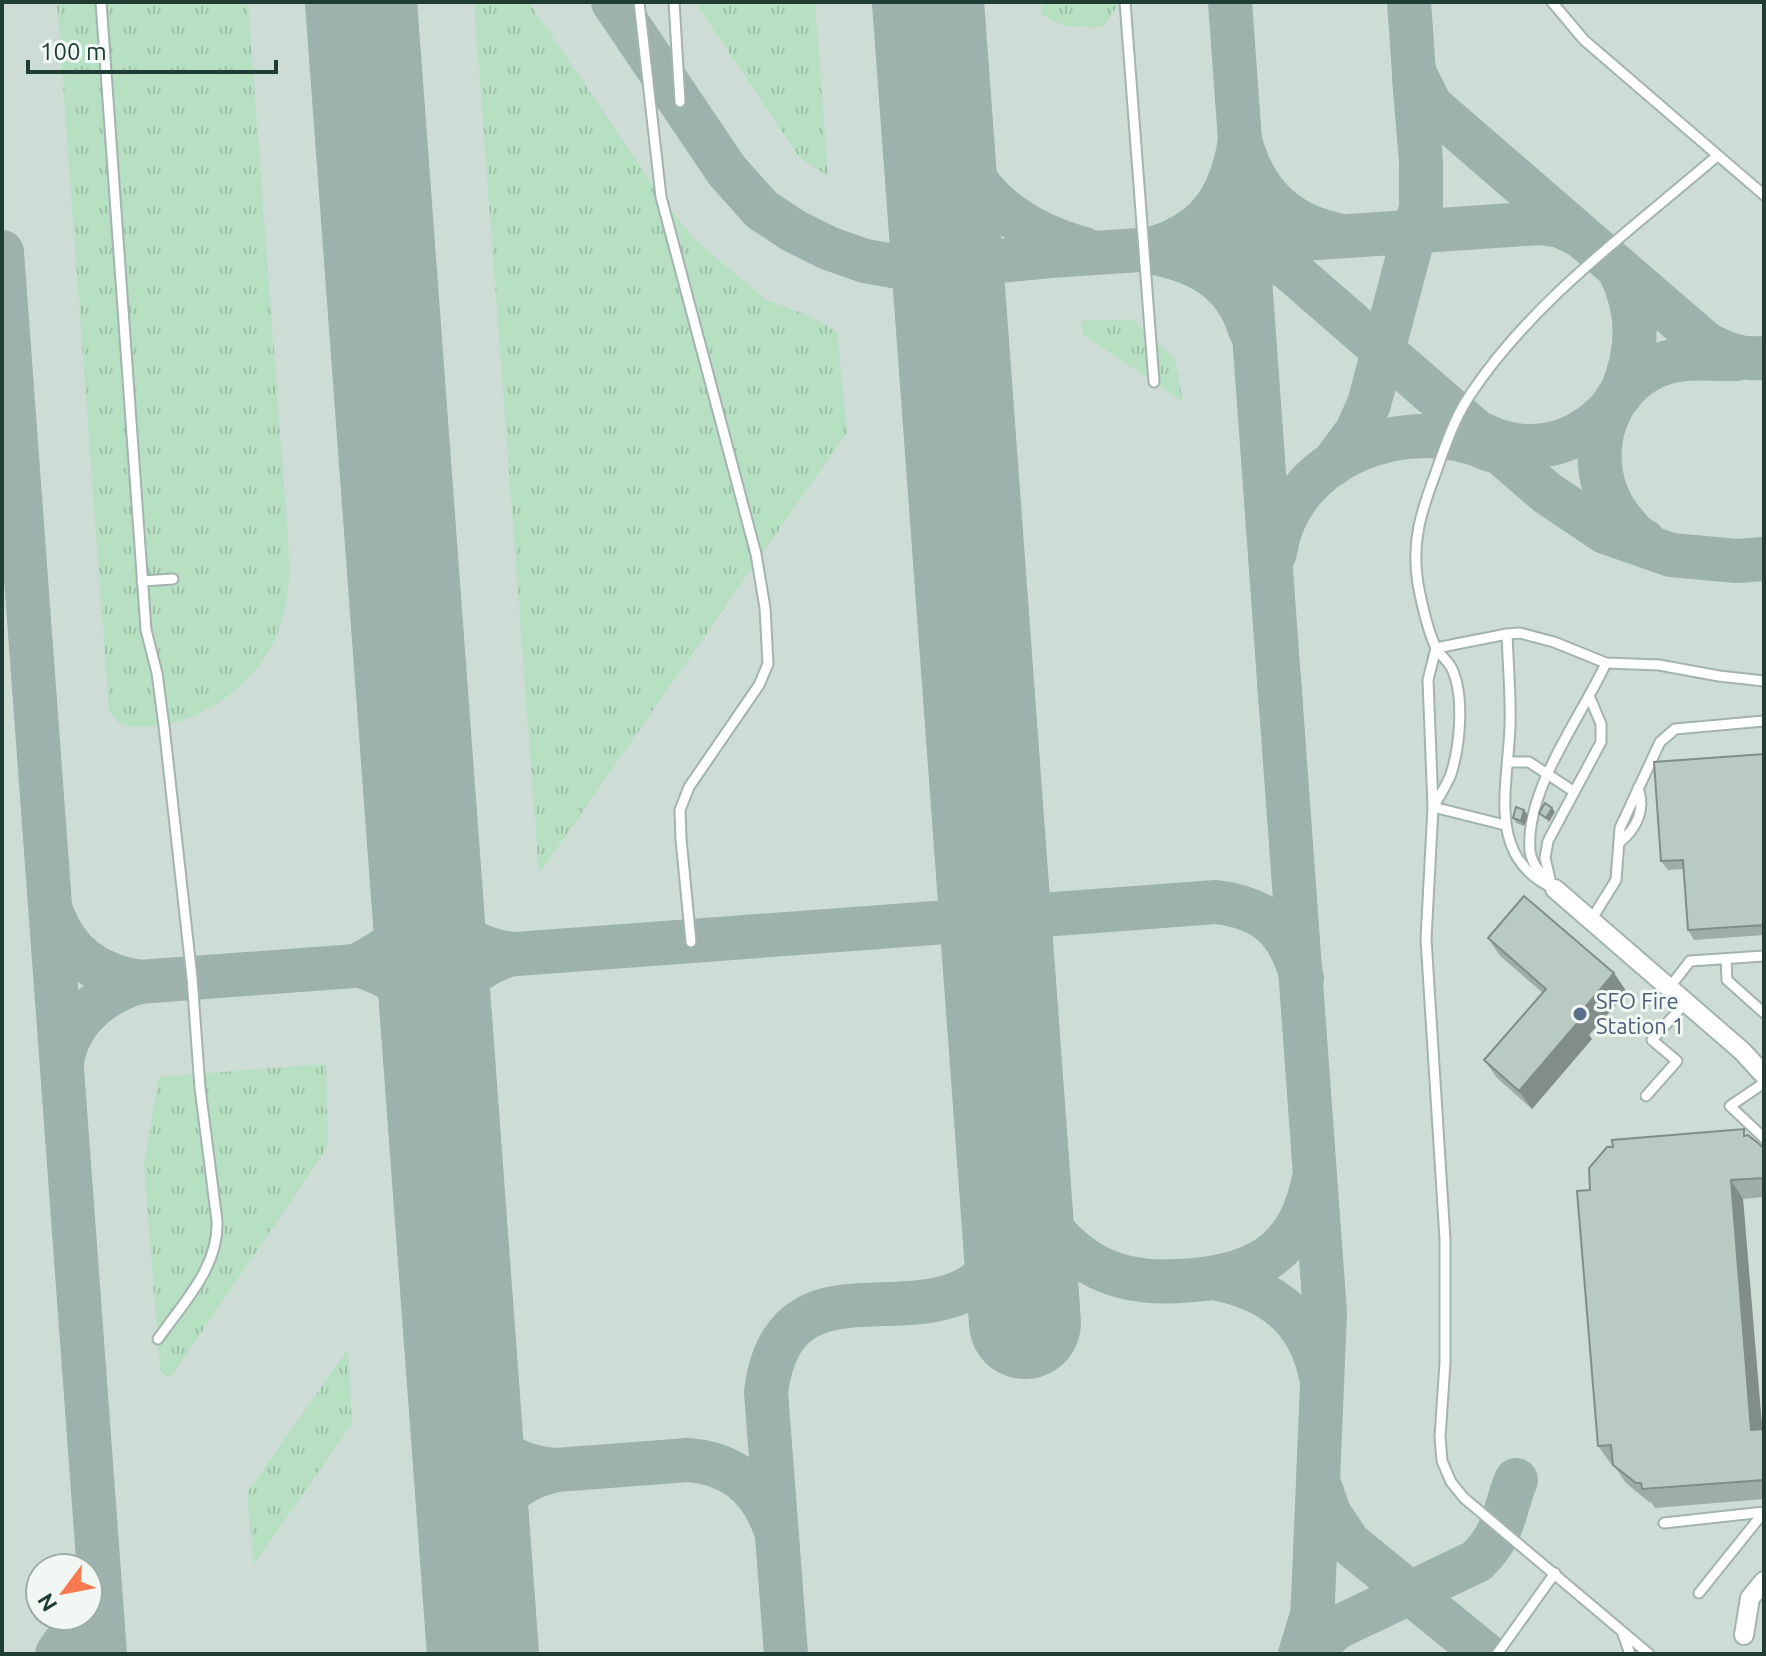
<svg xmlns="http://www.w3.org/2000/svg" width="1766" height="1656" viewBox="0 0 1766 1656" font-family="Ubuntu,sans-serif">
<defs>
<pattern id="grass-tufts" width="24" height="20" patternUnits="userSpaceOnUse" patternTransform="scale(2)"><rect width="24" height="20" fill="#b7dfc2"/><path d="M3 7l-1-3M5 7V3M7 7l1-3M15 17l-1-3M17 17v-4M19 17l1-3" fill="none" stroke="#9dc0a7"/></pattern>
</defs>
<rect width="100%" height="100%" fill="#e0ece7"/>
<path fill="#cedcd6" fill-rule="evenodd" d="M2 2H1764V1654H2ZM40 1568H88V1616H40Z"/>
<g fill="url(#grass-tufts)">
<path d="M57 2H248L290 567C288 592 286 616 275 639 252 688 198 726 144 727 126 727 119 727 109 711Z"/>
<path d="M474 2H529L661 197 694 239 765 299 809 316 837 332 847 432 539 874Z"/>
<path d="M695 2H815L828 176 800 158Z"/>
<path d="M1041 2H1120L1103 27 1065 26 1042 15Z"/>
<path d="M1132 319 1175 359 1183 402 1083 335 1081 321Z"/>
<path d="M326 1064 328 1142 322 1155 171 1377 164 1376 160 1369 144 1165 159 1077Z"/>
<path d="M348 1349 352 1424 254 1564 247 1493Z"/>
</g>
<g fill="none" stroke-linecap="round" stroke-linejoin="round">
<g stroke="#9db2ac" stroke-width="44">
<path d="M613 2 727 171 762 210 794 231 828 248 865 261 899 267 948 266 1050 256 1541 223 1561 226 1579 235"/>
<path d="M1230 2 1281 708"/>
<path d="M1409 2 1414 72 1431 106 1705 343C1725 354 1741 360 1764 358"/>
<path d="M934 84C959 173 991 223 1084 249"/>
<path d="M1237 248 1264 255 1288 268 1547 493 1605 532 1671 555 1737 561 1764 559"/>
<path d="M2 252 105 1654"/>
<path d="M1619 269C1640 312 1639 350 1621 394"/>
<path d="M1250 330C1235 278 1194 259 1144 251 1205 236 1231 200 1240 140 1253 190 1283 223 1334 234"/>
<path d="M1484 435C1529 457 1576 445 1609 410"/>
<path d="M1332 465 1357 431 1369 404 1421 207V161L1414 79"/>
<path d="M1644 541C1636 537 1631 532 1626 525 1583 479 1593 397 1652 368 1680 354 1706 360 1736 359"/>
<path d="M1275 553C1288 456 1408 411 1490 450"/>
<path d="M1279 679 1325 1313 1313 1600 1312 1615 1300 1654"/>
<path d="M424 859C438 912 451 946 512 954 461 969 447 1000 438 1050 423 1001 408 981 358 965 412 939 418 915 424 859Z"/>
<path d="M52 913C67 954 96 975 139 982"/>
<path d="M62 1062C68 1020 102 993 139 982L1216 902C1266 908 1289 930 1302 978"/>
<path d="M1013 1155C1030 1199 1048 1237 1090 1263 1117 1279 1148 1283 1179 1281 1249 1278 1298 1257 1313 1182"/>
<path d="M1218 1279C1271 1290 1308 1317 1320 1373"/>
<path d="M463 1384C478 1435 499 1466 556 1470"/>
<path d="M1321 1489 1329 1513 1349 1543 1485 1654"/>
<path d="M476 1554C491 1509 506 1481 556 1470L688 1460C731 1463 760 1486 774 1526"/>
<path d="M480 1616 500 1654"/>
<path d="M57 1654 83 1616"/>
<path d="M786 1654 766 1392C783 1258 902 1332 974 1285 999 1268 1009 1239 1017 1211"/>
<path d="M1307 1654 1336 1628 1477 1561C1506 1532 1502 1515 1516 1480"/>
</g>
<g stroke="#9db2ac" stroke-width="112">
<path d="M361 2 483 1654"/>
<path d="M928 2 1025 1323"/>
</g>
<defs>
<g id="service">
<path d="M101 2 146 630 157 673 164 726 192 978 200 1088 217 1221C219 1267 183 1303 158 1339"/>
<path d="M639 2 661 197 756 554 765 608 768 664 759 685 689 787 680 810 681 839 691 942"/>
<path d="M674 2 680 102"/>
<path d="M1125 2 1154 382"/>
<path d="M1552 2 1584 40 1764 195"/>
<path d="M142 581 173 579"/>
<path d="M1507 634C1508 664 1511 695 1510 726 1508 787 1485 858 1555 889"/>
<path d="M1436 648 1428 680 1433 807 1426 939 1445 1239V1363L1440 1437 1442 1461 1451 1482 1464 1498 1649 1654"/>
<path d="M1436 648 1507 634 1520 633 1554 642 1606 663 1659 665 1719 676 1764 681"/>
<path d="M1508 762H1529L1573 791"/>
<path d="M1434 806C1439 796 1447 785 1451 774 1460 746 1465 694 1451 667 1447 660 1440 655 1436 648 1427 629 1422 605 1418 584 1411 542 1421 512 1436 472 1445 446 1454 419 1470 395 1532 301 1631 230 1717 156"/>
<path d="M1433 807 1505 825"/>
<path d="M1619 843C1636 829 1646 810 1638 788"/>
<path d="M1550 879 1545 858 1548 841 1601 742V724L1590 698"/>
<path d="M1553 887C1543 876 1532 866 1530 851 1525 789 1581 718 1606 663"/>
<path d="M1591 920 1616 880 1620 828 1660 742 1675 729 1764 721"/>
<path d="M1726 959 1727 980 1764 1013"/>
<path d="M1669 988 1690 961 1764 956"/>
<path d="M1764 1083 1730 1106 1764 1138"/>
<path d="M1646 1096 1677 1061 1652 1040 1686 1002"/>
<path d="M1664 1523 1764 1512"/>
<path d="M1699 1593 1764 1512"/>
<path d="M1623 1634 1630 1654"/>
<path d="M1497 1654 1555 1573"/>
</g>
<g id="minor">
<path d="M1555 889 1742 1051 1764 1075"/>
<path d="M1744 1635 1750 1598 1764 1581"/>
</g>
</defs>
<use href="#service" stroke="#a3b4ae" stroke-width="13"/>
<use href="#minor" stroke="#a3b4ae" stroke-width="22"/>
<use href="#service" stroke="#fff" stroke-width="9"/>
<use href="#minor" stroke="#fff" stroke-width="18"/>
</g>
<g fill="#9eaea7">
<path d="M1764 754V935L1694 940 1688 930 1683 869 1668 870 1661 861Z"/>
<path d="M1528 815 1524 826 1516 823 1513 818Z"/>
<path d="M1488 938 1627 992 1589 1035 1592 1039 1532 1109 1497 1078 1484 1060 1543 993 1500 956Z"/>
<path d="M1748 1135 1764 1148V1197L1743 1199 1762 1430 1764 1429V1499L1655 1508 1651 1502H1649L1626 1483 1613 1464H1611L1598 1446 1590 1190Z"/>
</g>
<g fill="#818d88">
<path d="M1552 808 1555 812 1549 822 1546 818Z"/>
<path d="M1524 810 1528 815 1524 826 1521 821Z"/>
<path d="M1614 973 1627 992 1589 1035 1592 1039 1532 1109 1519 1091 1576 1018Z"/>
<path d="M1731 1180 1743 1199 1764 1449 1751 1430Z"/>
</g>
<g fill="#b8cac2" stroke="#818d88" stroke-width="2">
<path d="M1764 754V925L1688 930 1683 860 1661 861 1654 762Z"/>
<path d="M1545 803 1552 808 1546 818 1539 813Z"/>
<path d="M1516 807 1524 810 1521 821 1513 818Z"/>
<path d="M1524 896 1614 973 1576 1018 1579 1021 1519 1091 1484 1060 1546 989 1488 938Z"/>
<path d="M1744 1129V1136L1748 1135 1764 1148V1178L1731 1180 1751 1430 1764 1429V1480L1642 1489 1641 1483H1636L1613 1465 1611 1445 1598 1446 1577 1191 1590 1190 1589 1168 1607 1147H1613L1612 1140Z"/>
</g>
<circle fill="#5c6f8a" stroke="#f1f8f4" stroke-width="3" cx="1580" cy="1014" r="8"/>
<g text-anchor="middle" stroke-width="6" stroke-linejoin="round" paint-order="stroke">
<g font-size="22" fill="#4e5e75" stroke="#f1f8f4" text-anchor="start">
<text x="1596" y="1009">SFO Fire<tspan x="1596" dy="25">Station 1</tspan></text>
</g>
</g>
<rect width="1766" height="1656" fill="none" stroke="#203d35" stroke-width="8"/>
<g transform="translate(64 1592) rotate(238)"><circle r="38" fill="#f1f8f4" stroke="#9dada8" stroke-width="2"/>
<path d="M0-6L14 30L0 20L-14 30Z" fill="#fa7a50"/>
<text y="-12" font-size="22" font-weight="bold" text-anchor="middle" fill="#203d35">N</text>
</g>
<path d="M28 60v12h248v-12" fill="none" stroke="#203d35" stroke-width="4"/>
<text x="40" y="60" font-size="24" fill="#203d35" stroke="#f1f8f4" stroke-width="6" paint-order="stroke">100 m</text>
</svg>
